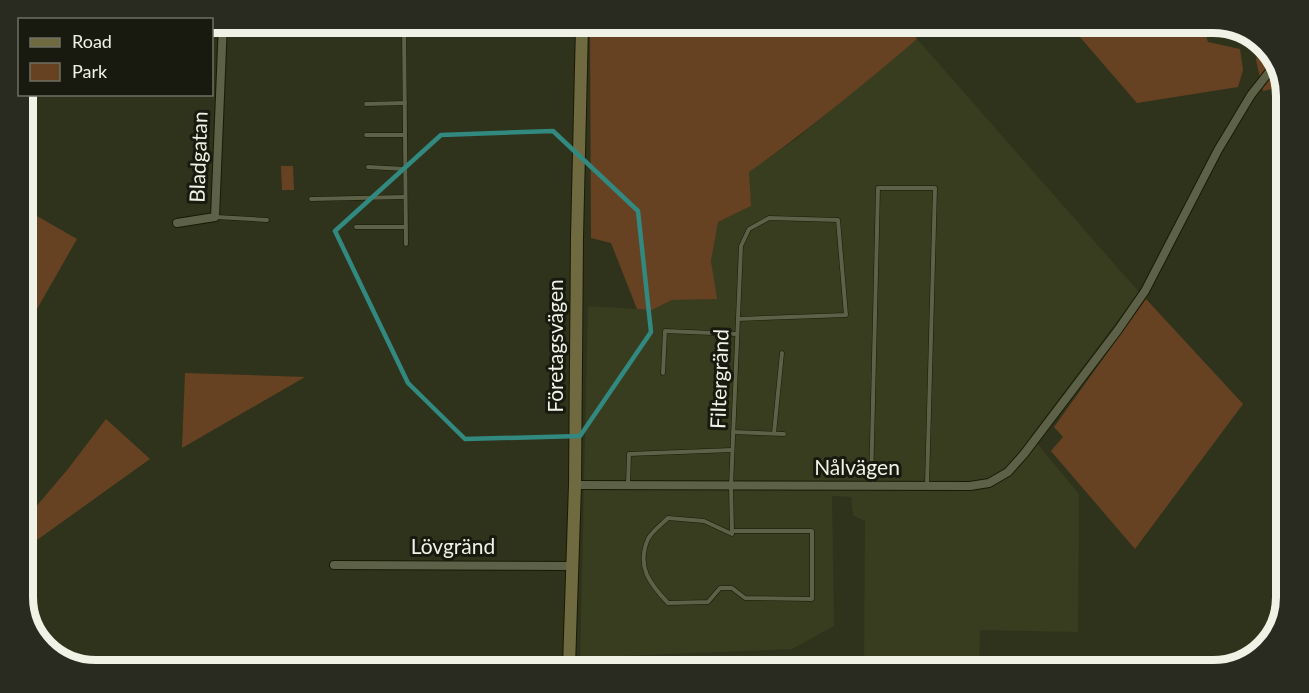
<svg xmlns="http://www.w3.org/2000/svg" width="1309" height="693" viewBox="0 0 1309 693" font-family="Lato,sans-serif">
<rect width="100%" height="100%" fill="#2f331b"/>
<path fill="#393d1f" d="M917 39 1139 292 1031 436 1079 494 1078 632 980 630 979 669 864 668 865 521 853 515 851 497 832 496 834 626 792 649 595 657V666H580L588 306 652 310 672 300 716 299 711 261 718 222 751 206 748 172 796 139Z"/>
<g fill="#664223">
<path d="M590 26 907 28 917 39C862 86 807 131 749 172L751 206 718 222 711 261 717 299 672 300 652 310 637 309 611 243 591 238Z"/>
<path d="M1073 29 1204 30 1208 42 1240 49 1243 70 1238 87 1137 103Z"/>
<path d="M1260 43 1274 55 1285 86 1263 91 1256 60Z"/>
<path d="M281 166H293L294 190H282Z"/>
<path d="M23 208 77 239 29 323 23 319Z"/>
<path d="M1146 299 1243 404 1135 549 1051 451 1063 437 1054 427Z"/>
<path d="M185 373 305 377 182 448Z"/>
<path d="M106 419 150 459 30 545 23 539V522L68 469Z"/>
</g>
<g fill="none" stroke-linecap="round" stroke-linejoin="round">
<defs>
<g id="lane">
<path d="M404 25 406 244"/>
<path d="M366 104 405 103"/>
<path d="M366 135H405"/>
<path d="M368 167 405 169"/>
<path d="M311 199 405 197"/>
<path d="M216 217 267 220"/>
<path d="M356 227H405"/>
<path d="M663 373 665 331 737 334"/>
<path d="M733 432 784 434"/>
<path d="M774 433 782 353"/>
<path d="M628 485 629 454 732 450"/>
<path d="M871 486 878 188H935L927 485"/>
<path d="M732 531H812V599L745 598 732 588H720L708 602 668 603C650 584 636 567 648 539 652 531 662 524 668 518L704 521 732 534V531L731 486 741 246 749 229 769 218 838 220 846 315 738 319"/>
<path d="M1115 670 1121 663 1178 661 1186 670"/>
</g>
<g id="street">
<path d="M177 223 215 217 223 23"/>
<path d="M575 485 970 486 989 483 1008 472 1024 454 1118 330 1145 291 1218 150 1251 95 1277 62"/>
<path d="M334 565 572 566"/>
</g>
<path id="secondary" d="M569 666 575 485 577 237 582 26"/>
</defs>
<use href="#lane" stroke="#181a04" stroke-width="5"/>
<use href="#street" stroke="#181a04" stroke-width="10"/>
<use href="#secondary" stroke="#181a04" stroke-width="14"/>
<use href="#lane" stroke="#5d6148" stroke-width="4"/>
<use href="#street" stroke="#5d6148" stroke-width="8"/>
<use href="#secondary" stroke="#706a41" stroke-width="12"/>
</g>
<path fill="none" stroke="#318980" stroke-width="4.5" stroke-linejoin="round" d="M553 131 638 211 651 332 580 436 465 439 408 383 335 231 441 135Z"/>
<g text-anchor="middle" stroke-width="6" stroke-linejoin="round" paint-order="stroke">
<g font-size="21" fill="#eff2e4" stroke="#18190f">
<text transform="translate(199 157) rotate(-88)" y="7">Bladgatan</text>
<text transform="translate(556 346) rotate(-90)" y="7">Företagsvägen</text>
<text transform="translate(720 379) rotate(-88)" y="7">Filtergränd</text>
<text x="857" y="475">Nålvägen</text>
<text x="453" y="554">Lövgränd</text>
</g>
</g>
<path d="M0 0H1309V693H0ZM96 33H1213A63 63 0 0 1 1276 96V597A63 63 0 0 1 1213 660H96A63 63 0 0 1 33 597V96A63 63 0 0 1 96 33Z" fill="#292a20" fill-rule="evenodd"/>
<path fill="none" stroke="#eff2e4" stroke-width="8" d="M96 33H1213A63 63 0 0 1 1276 96V597A63 63 0 0 1 1213 660H96A63 63 0 0 1 33 597V96A63 63 0 0 1 96 33Z"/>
<rect x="18" y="18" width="195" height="78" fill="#18190f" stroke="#6e7064" stroke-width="1.5"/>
<rect x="30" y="38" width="30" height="9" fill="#706a41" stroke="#6e7064" stroke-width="1.5"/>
<text x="72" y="48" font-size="18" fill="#eff2e4">Road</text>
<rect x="30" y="63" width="30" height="18" fill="#664223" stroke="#6e7064" stroke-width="1.5"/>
<text x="72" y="78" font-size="18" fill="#eff2e4">Park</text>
</svg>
